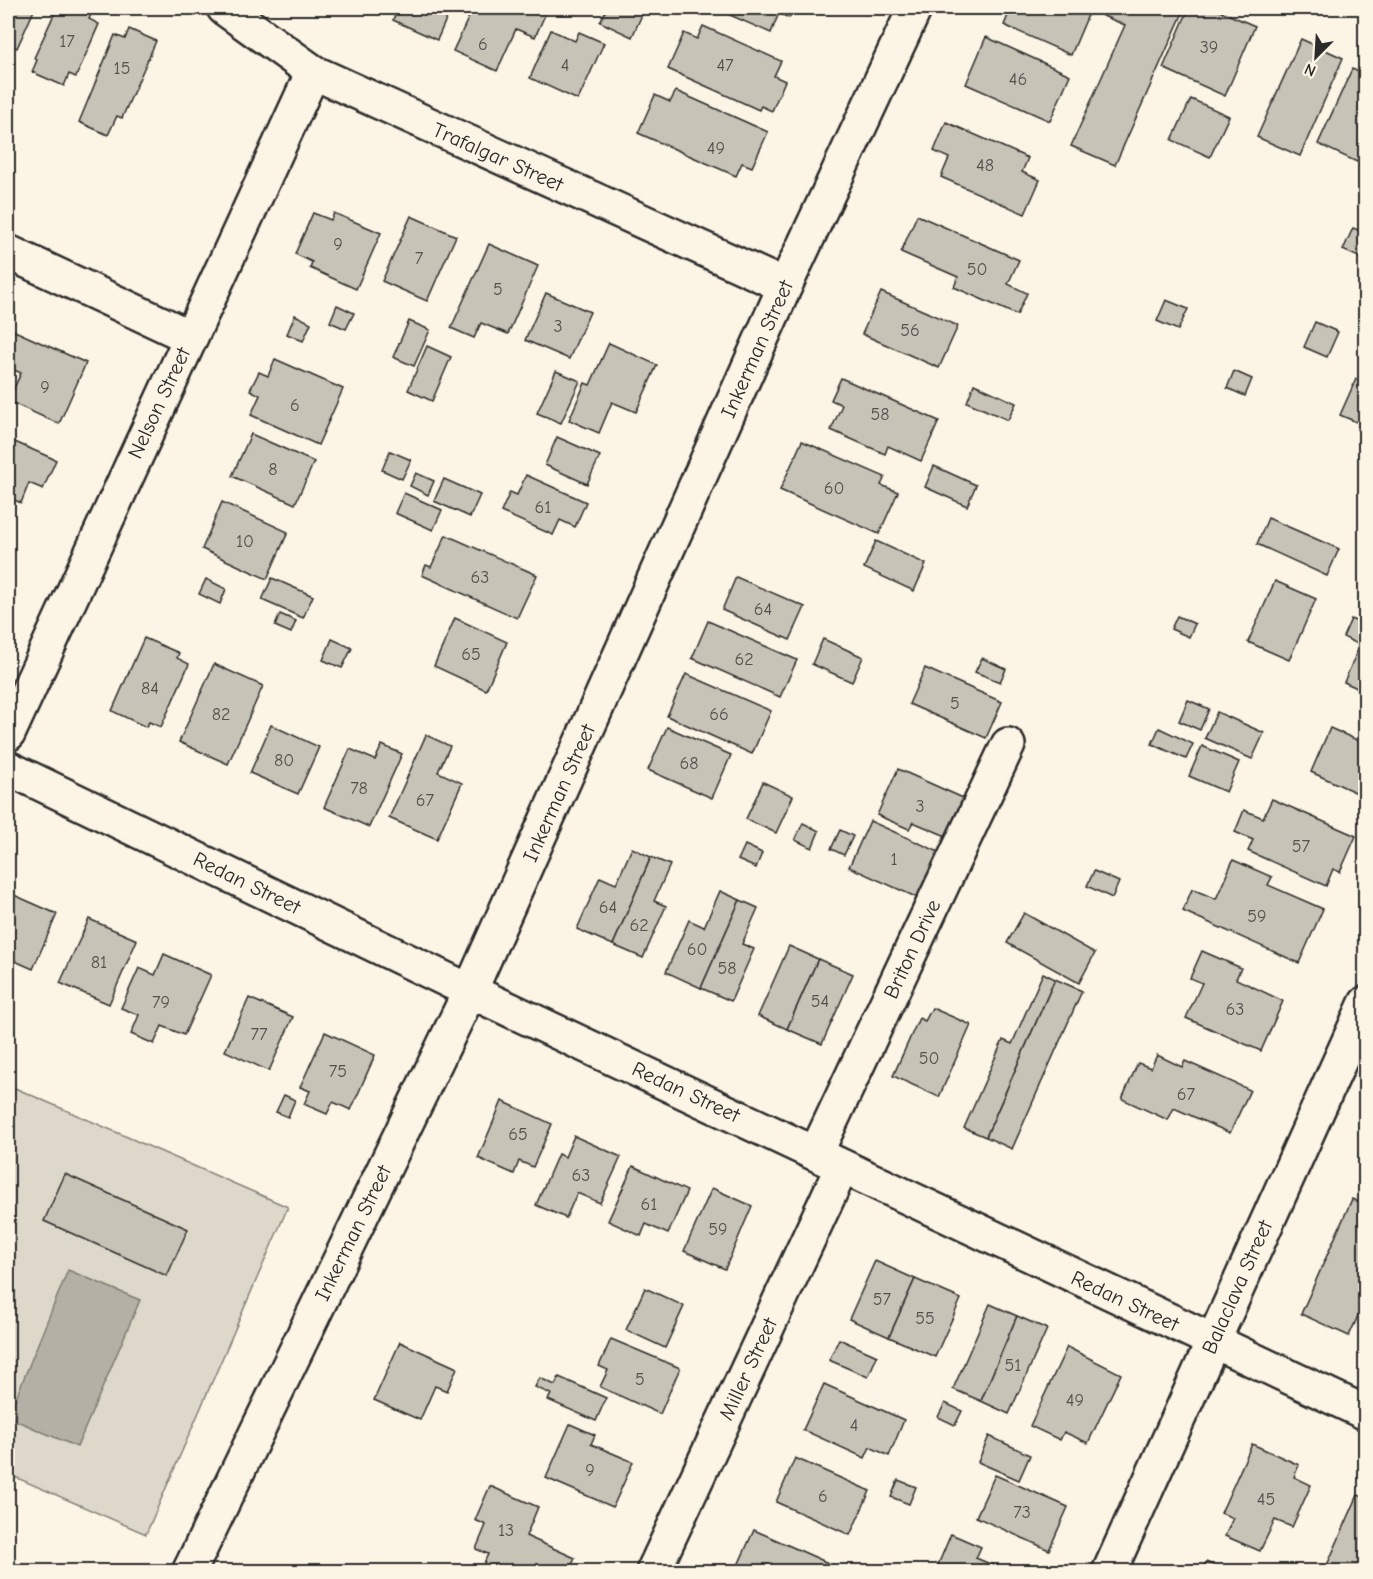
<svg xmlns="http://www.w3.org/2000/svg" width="1373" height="1579" viewBox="0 0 1373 1579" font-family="'Comic Neue',sans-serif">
<rect width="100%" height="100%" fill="#fcf5e5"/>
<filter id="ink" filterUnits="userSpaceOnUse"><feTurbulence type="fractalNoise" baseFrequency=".0167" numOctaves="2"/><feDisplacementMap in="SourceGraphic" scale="12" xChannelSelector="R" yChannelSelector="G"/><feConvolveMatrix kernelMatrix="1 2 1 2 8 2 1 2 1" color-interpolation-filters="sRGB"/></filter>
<g filter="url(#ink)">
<path fill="#ded8ca" stroke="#84827a" stroke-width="1.5" d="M8 1085 288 1207 146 1534 8 1474Z"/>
<path fill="#b4b0a5" stroke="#7d7b74" stroke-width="1.5" d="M68 1270 140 1300 77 1447 8 1417Z"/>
<g fill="#c8c3b7" stroke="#2b2b2b" stroke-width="1.5">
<path d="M8 8H35L17 48 8 44Z"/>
<path d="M57 8 69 11 70 8H81L92 12 89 19 99 24 76 77 69 74 64 86 32 72 37 60 34 58Z"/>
<path d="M398 8H451L437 40 393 20Z"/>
<path d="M473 8H548L535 37 516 29 497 71 453 51Z"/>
<path d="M607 8H645L632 37 600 22Z"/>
<path d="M714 8H794L789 18 779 13 771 33Z"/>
<path d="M1011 8H1071L1088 15 1071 55 1004 25Z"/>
<path d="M1098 8H1185L1115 165 1071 146 1125 25 1096 13Z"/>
<path d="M1189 8H1213L1255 26 1225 96 1163 68Z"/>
<path d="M703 26 781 61 774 76 785 81 772 111 761 106 759 110 668 69 684 33 697 39Z"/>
<path d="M129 29 156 41 122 118 117 116 108 135 79 122 115 35 125 39Z"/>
<path d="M551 30 575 41 579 32 604 43 578 100 530 78Z"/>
<path d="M986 37 1070 75 1050 121 966 84Z"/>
<path d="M1301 39 1343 58 1300 156 1257 137Z"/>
<path d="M1352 69 1366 75V143L1357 162 1318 144Z"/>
<path d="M676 91 768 132 752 167 742 163 736 176 638 133 655 95 670 102Z"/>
<path d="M1191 99 1229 116 1210 157 1172 140Z"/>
<path d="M946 122 1028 158 1022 172 1040 180 1025 214 941 177 949 158 934 151Z"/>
<path d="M313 213 331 220 334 213 381 233 356 289 310 268 312 262 295 254Z"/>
<path d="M917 215 1019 260 1008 284 1027 293 1017 315 954 287 958 277 901 252Z"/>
<path d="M411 216 456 236 427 301 382 281Z"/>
<path d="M1353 228 1366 233V260L1343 250Z"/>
<path d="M489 244 538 266 508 334 481 323 474 338 451 328Z"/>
<path d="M881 292 958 326 939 368 862 334Z"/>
<path d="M546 293 590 312 569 359 525 340Z"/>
<path d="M1166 300 1188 309 1178 330 1157 321Z"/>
<path d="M337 305 354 313 346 329 330 322Z"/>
<path d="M295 315 311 323 303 341 287 334Z"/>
<path d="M409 321 430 330 414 366 393 357Z"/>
<path d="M1315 322 1338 332 1327 357 1304 347Z"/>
<path d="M8 328 86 363 59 424 8 401 21 373 8 367Z"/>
<path d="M609 343 657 365 636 412 612 402 599 433 569 420 585 383 590 385Z"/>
<path d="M427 346 451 357 432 401 408 390Z"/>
<path d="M275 359 343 389 318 445 251 415 260 395 250 390 259 372 268 376Z"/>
<path d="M556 371 580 381 561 423 537 413Z"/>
<path d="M1234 371 1252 379 1245 396 1227 388Z"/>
<path d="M841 378 939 421 921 461 888 446 885 454 831 430 842 405 831 400Z"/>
<path d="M1356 379 1366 384V426L1340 415Z"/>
<path d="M974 384 1016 403 1008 420 967 402Z"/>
<path d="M251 434 314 462 295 504 232 476Z"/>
<path d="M557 437 600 456 587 484 545 465Z"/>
<path d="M8 439 56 460 43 489 29 483 21 503 8 497Z"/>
<path d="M802 441 885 477 881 485 898 492 879 534 780 490Z"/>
<path d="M390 451 411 460 402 479 382 470Z"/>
<path d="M934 466 976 485 967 506 925 487Z"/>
<path d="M416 473 434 481 428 495 410 486Z"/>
<path d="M526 475 586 502 575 527 560 520 553 535 501 512 510 492 517 495Z"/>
<path d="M444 479 480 495 470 517 434 501Z"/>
<path d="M404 493 442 510 433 530 395 513Z"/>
<path d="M222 502 288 532 267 579 202 549Z"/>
<path d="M1268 518 1339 549 1327 576 1257 544Z"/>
<path d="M446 535 537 575 517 618 422 575 426 565 431 567Z"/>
<path d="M876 541 926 564 914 591 864 568Z"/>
<path d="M736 577 805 607 790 640 722 610Z"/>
<path d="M272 578 313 596 303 618 262 600Z"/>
<path d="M206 579 226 589 220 604 199 594Z"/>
<path d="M1275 581 1316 599 1289 660 1248 642Z"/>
<path d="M280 614 296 621 291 633 275 626Z"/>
<path d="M1177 616 1195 624 1189 637 1171 629Z"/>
<path d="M455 618 507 642 486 690 434 666Z"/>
<path d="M1351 619 1366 626V692L1344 682 1360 645 1343 637Z"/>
<path d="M708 621 797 660 780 697 692 658Z"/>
<path d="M144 638 179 653 177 658 189 664 161 727 149 722 146 727 112 711Z"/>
<path d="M332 639 352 648 342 668 323 660Z"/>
<path d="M823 639 863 657 852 682 812 664Z"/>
<path d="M982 658 1006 669 1000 682 975 672Z"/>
<path d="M214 664 263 686 228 764 179 742Z"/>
<path d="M925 668 1002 702 986 738 909 704Z"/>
<path d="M686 674 771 711 752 754 667 716Z"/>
<path d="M1188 700 1209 709 1200 730 1179 721Z"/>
<path d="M1217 712 1264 733 1252 759 1205 738Z"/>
<path d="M271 725 319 747 298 794 250 773Z"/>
<path d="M667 727 731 755 712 798 648 770Z"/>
<path d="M1159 728 1193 744 1186 759 1152 744Z"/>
<path d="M1330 728 1366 744V797L1311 772Z"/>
<path d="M426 735 450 746 438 772 462 783 437 839 389 818Z"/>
<path d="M382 745 402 754 369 827 324 807 350 749 375 760Z"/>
<path d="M1202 746 1239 762 1226 792 1189 776Z"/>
<path d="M898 769 963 798 946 836 913 822 909 829 877 815Z"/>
<path d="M763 782 793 796 776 833 746 819Z"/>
<path d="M1272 799 1356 836 1340 872 1333 869 1326 886 1248 851 1253 840 1235 832 1244 810 1263 818Z"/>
<path d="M870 821 939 852 918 898 849 867Z"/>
<path d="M803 823 819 831 812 848 795 840Z"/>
<path d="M840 830 853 836 844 855 831 849Z"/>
<path d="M745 845 762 853 756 868 738 860Z"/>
<path d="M632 848 651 857 613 945 577 929 600 877 616 884Z"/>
<path d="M651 857 670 865 654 901 666 906 643 958 613 945Z"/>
<path d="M1233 860 1272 877 1268 885 1323 909 1299 963 1183 911 1192 889 1216 899Z"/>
<path d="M1094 871 1119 882 1112 898 1087 886Z"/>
<path d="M720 891 740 900 701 988 666 972 689 920 704 927Z"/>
<path d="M14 895 57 914 33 969 8 958V909Z"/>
<path d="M740 900 758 908 742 944 754 949 731 1001 701 988Z"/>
<path d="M1024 913 1095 953 1079 983 1007 943Z"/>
<path d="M89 919 137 940 109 1004 60 983Z"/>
<path d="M789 946 818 959 787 1029 758 1016Z"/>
<path d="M1202 951 1241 968 1236 979 1283 1001 1261 1051 1186 1018 1202 983 1190 978Z"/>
<path d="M164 954 211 975 184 1035 162 1026 154 1044 131 1034 139 1015 121 1008 139 968 155 975Z"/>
<path d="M818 959 853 974 822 1044 787 1029Z"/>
<path d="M1043 973 1055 979 986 1137 964 1128 1003 1040 1012 1044Z"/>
<path d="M1055 979 1082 991 1012 1149 986 1137Z"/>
<path d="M249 998 293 1017 269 1071 225 1051Z"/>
<path d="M932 1008 971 1025 939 1097 893 1076 919 1018 925 1021Z"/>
<path d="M325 1032 375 1055 351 1110 333 1102 327 1114 304 1104 310 1091 300 1087Z"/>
<path d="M1157 1055 1182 1067 1185 1061 1250 1090 1230 1133 1174 1108 1168 1120 1122 1099 1138 1063 1151 1068Z"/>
<path d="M284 1095 295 1100 288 1117 276 1112Z"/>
<path d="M502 1101 552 1124 533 1167 519 1161 514 1174 478 1158Z"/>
<path d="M574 1136 621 1157 600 1203 577 1193 566 1218 536 1205 558 1154 565 1157Z"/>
<path d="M633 1166 687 1191 668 1234 646 1224 641 1236 608 1221Z"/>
<path d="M65 1174 188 1229 167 1276 44 1221Z"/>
<path d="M712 1188 752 1206 725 1269 684 1251Z"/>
<path d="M1352 1199 1366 1205V1298L1349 1336 1301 1314Z"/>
<path d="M875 1261 915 1279 889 1337 849 1319Z"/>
<path d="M915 1279 961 1299 935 1357 889 1337Z"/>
<path d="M645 1288 684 1306 665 1348 626 1330Z"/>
<path d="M990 1304 1017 1316 981 1401 953 1389Z"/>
<path d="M1017 1316 1047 1329 1009 1414 981 1401Z"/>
<path d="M611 1339 680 1368 660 1414 600 1387 608 1370 599 1366Z"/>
<path d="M839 1339 877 1356 868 1377 829 1360Z"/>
<path d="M400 1342 457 1368 447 1391 435 1386 420 1420 374 1400Z"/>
<path d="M1067 1347 1121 1374 1088 1443 1064 1432 1060 1440 1030 1426Z"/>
<path d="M559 1377 606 1398 596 1421 548 1400 551 1394 535 1387 540 1378 555 1385Z"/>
<path d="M824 1384 904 1420 889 1456 870 1447 865 1458 803 1430Z"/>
<path d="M945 1403 962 1411 955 1425 938 1417Z"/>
<path d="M570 1424 595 1435 591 1444 633 1462 613 1507 546 1478Z"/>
<path d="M989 1436 1030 1455 1019 1480 978 1462Z"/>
<path d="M1252 1444 1299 1465 1294 1477 1311 1485 1292 1527 1275 1520 1260 1551 1225 1536 1233 1518 1221 1513Z"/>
<path d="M795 1458 870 1491 850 1535 776 1502Z"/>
<path d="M995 1475 1068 1507 1049 1550 976 1517Z"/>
<path d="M898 1480 916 1487 909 1504 891 1497Z"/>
<path d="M490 1486 538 1507 526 1536 575 1558 569 1572H480L488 1554 476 1549 486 1525 475 1520Z"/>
<path d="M1358 1495 1366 1498V1572H1324Z"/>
<path d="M754 1530 828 1563 824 1572H735Z"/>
<path d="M951 1534 981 1547 976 1558 1009 1572H935Z"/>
<path d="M1206 1562 1228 1572H1201Z"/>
</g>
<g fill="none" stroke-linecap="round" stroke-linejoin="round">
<defs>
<g id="street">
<path d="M224 8 313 72 785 286"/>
<path d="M8 252 190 337"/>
<path d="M8 734 313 72"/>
<path d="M8 768 470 991 1366 1413"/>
<path d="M816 1153 1008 745"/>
<path d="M189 1572 470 991 785 286 915 8"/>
<path d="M653 1572 842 1167"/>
</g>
<path id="secondary" d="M1109 1572 1366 1003"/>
</defs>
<use href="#street" stroke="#2b2b2b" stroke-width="38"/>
<use href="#secondary" stroke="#2b2b2b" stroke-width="38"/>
<use href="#street" stroke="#fcf5e5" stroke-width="33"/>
<use href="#secondary" stroke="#fcf5e5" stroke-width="33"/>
</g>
</g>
<g text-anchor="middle" stroke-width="5" stroke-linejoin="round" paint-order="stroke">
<g font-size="18" fill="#52514e">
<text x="67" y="47">17</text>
<text x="483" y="50">6</text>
<text x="1209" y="53">39</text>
<text x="565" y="71">4</text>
<text x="725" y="71">47</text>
<text x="122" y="74">15</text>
<text x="1018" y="85">46</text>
<text x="716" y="154">49</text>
<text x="985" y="171">48</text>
<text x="338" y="250">9</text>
<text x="419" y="264">7</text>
<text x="977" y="275">50</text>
<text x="498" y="295">5</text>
<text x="558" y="332">3</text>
<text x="910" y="336">56</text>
<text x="45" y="393">9</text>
<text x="295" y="411">6</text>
<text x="880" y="420">58</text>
<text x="273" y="475">8</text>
<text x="834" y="494">60</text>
<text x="543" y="513">61</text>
<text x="245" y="547">10</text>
<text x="480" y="583">63</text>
<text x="763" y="615">64</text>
<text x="471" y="660">65</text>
<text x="744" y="665">62</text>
<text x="150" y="694">84</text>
<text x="955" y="709">5</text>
<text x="221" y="720">82</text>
<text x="719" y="720">66</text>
<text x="284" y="766">80</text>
<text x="689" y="769">68</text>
<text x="359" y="794">78</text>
<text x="425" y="806">67</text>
<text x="920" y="812">3</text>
<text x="1301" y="852">57</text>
<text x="894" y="865">1</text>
<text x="608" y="913">64</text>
<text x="1257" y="922">59</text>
<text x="639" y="931">62</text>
<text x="697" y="955">60</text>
<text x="99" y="968">81</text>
<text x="727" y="974">58</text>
<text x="820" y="1007">54</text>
<text x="161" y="1008">79</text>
<text x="1235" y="1015">63</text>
<text x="259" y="1040">77</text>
<text x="929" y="1064">50</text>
<text x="338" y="1077">75</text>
<text x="1186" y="1100">67</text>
<text x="518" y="1140">65</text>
<text x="581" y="1181">63</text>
<text x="649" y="1210">61</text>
<text x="718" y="1235">59</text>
<text x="882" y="1305">57</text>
<text x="925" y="1324">55</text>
<text x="1013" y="1371">51</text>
<text x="640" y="1385">5</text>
<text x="1075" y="1406">49</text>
<text x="854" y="1431">4</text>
<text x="590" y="1476">9</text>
<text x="823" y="1502">6</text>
<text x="1266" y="1505">45</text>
<text x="1022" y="1518">73</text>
<text x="506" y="1536">13</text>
</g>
<g font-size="21" fill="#2b2b2b" stroke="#fcf5e5">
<text transform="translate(498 157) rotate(24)" y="7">Trafalgar Street</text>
<text transform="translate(757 349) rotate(-66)" y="7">Inkerman Street</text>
<text transform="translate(159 403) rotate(-65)" y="7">Nelson Street</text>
<text transform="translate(559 793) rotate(-66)" y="7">Inkerman Street</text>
<text transform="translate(247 883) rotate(26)" y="7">Redan Street</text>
<text transform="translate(912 949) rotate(-65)" y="7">Briton Drive</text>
<text transform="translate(686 1092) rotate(25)" y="7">Redan Street</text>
<text transform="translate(353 1233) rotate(-64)" y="7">Inkerman Street</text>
<text transform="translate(1237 1287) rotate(-66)" y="7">Balaclava Street</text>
<text transform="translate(1125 1301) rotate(25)" y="7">Redan Street</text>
<text transform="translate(748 1369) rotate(-65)" y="7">Miller Street</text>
</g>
</g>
<rect width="1373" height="1579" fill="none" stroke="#fcf5e5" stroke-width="30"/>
<rect x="15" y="15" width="1343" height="1549" fill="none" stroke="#2b2b2b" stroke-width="2" filter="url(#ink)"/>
<g transform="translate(1316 57) rotate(204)" stroke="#fcf5e5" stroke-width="4.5" paint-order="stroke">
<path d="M0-4.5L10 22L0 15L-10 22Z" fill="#2b2b2b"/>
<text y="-9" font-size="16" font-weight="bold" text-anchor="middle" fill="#2b2b2b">N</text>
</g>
</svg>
